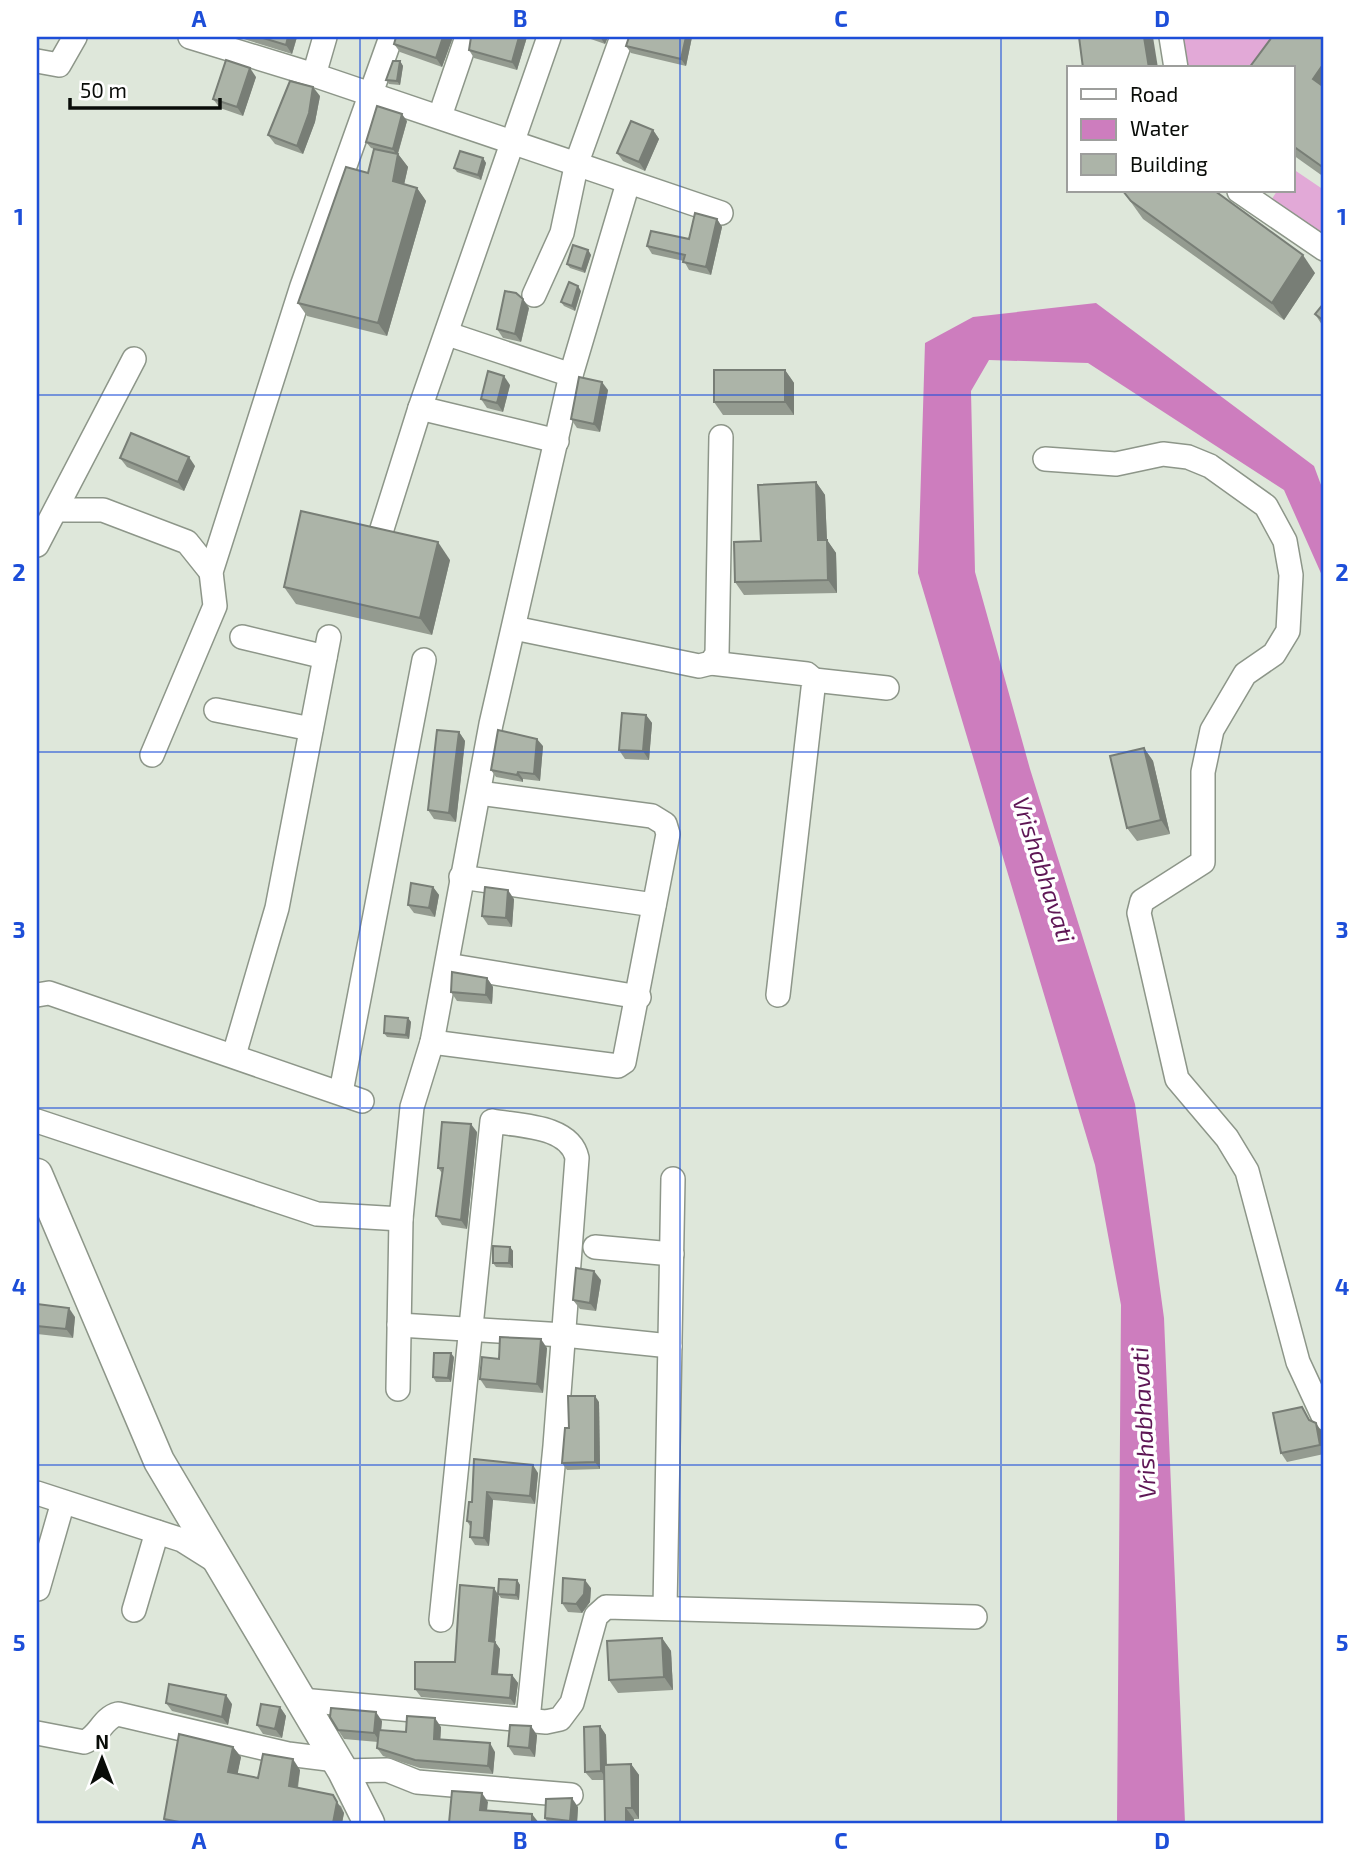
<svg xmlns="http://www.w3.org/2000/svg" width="1361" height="1860" viewBox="0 0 1361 1860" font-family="'Exo 2',sans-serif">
<rect width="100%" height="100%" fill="#dee7da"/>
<g fill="#e2a9d7">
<path d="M1183 37H1285L1262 68H1188Z"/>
<path d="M1293 169 1324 190V237L1270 202 1277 191H1293Z"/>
</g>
<path fill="#cd7dbe" d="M1096 303 1314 466 1324 493V580L1284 490 1088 363 989 360 971 391 975 572 1030 769 1135 1104 1164 1318 1185 1823H1117L1121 1305 1095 1165 918 573 925 343 973 317Z"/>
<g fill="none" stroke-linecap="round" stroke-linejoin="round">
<defs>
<g id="minor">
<path d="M190 37 314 75 721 213"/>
<path d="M1171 37 1176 68"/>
<path d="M37 61 59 65 75 37"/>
<path d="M314 75 325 37"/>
<path d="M440 116 467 37"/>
<path d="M1239 191 1324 249"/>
<path d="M534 295 562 233 577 162 622 37"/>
<path d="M448 334 571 375"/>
<path d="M420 408 557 441"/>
<path d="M1045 459 1116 464 1163 454 1188 457 1210 466 1266 506 1285 541 1291 575 1288 631 1274 654 1245 674 1212 730 1203 772V862L1142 901 1139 913 1177 1079 1227 1138 1247 1171 1298 1362 1324 1418"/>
<path d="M56 510H103L187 542 211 572"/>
<path d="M381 532 420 408 549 37"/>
<path d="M37 545 134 359"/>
<path d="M514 628 699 666 711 663 717 654 721 437"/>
<path d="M242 637 325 657"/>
<path d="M711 663 807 674 814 680 778 995"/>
<path d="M814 680 887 688"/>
<path d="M216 710 311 729"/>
<path d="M152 755 215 606 211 572 302 286 391 37"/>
<path d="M461 877 654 905"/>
<path d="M447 965 639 997"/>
<path d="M37 995 49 993 362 1101"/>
<path d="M432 1042 618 1066 624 1062 668 834 665 824 652 816 479 793"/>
<path d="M234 1055 277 908 329 637"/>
<path d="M341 1092 424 660"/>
<path d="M37 1121 317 1214 401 1219 412 1107 432 1042 491 724 571 375 628 183"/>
<path d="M595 1247 672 1254"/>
<path d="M399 1325 564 1335 670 1346"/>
<path d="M398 1389 401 1219"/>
<path d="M37 1493 182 1540 217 1562"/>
<path d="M38 1589 63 1502"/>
<path d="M665 1608 673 1179"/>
<path d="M134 1610 157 1532"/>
<path d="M441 1620 492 1121C519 1126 570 1125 577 1158L555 1446 528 1720"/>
<path d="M301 1700 546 1722 560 1719 572 1703 596 1616 606 1607 975 1617"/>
<path d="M37 1733 84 1742C99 1737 102 1718 118 1714L288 1754 336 1760"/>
<path d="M343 1771 387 1770 417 1782 571 1795"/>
</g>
<path id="tertiary" d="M37 1174 159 1461 343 1771 369 1823"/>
</defs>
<use href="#minor" stroke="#8d9689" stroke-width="26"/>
<use href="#tertiary" stroke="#8d9689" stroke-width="33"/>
<use href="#minor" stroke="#fff" stroke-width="23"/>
<use href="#tertiary" stroke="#fff" stroke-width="30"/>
</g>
<g fill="#949b90">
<path d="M237 37H297L292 54Z"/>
<path d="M396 37H453L442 67 400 52 394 44Z"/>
<path d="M527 37 517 70 474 58 469 50Z"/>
<path d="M585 37H608L605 44Z"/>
<path d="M629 37H692L686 66 631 53 626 46Z"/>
<path d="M1324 37V177L1293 155V68Z"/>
<path d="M400 61 403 66 400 85 389 84 386 80Z"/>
<path d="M256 77 243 116 220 108 213 99Z"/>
<path d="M320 96 315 122 303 154 275 144 268 135Z"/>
<path d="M407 121 398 154 408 167 404 184 417 188 426 201 387 336 307 316 298 303 368 173 374 149 371 148 366 142Z"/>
<path d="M653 130 659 139 645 171 623 161 617 153Z"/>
<path d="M483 158 486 163 481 180 457 172 454 168Z"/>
<path d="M1123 191 1315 273 1284 320 1143 219Z"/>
<path d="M717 219 722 227 711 275 689 270 684 261 652 254 647 246 689 239Z"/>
<path d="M588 250 591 255 585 273 570 268 567 264Z"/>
<path d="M581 291 575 311 564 306 561 302Z"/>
<path d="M1324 303V328L1315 314Z"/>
<path d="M529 308 521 342 503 338 497 329Z"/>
<path d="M785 370 794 383V415H723L714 402Z"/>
<path d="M510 385 503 412 487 408 481 399Z"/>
<path d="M608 390 600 432 577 428 571 419Z"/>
<path d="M120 458 195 466 184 491 127 467Z"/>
<path d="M816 482 825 495 827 540 836 553 837 593 744 595 735 582 761 541Z"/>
<path d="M450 560 432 635 296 604 284 587Z"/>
<path d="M646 715 652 723 649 760 625 759 619 750Z"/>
<path d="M459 732 465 741 456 822 434 819 428 810Z"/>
<path d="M543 746 540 781 523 779V782L496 777 491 770Z"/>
<path d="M1144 748 1153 761 1170 834 1137 841 1127 828Z"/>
<path d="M433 887 439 895 435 917 414 913 408 905Z"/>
<path d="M514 899 512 927 488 925 482 916Z"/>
<path d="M487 978 493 987 492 1004 457 1001 451 992Z"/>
<path d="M408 1018 411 1022 409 1039 387 1037 384 1033Z"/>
<path d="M477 1132 467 1229 442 1225 436 1216 442 1173 438 1168Z"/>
<path d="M510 1247 513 1251V1268L496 1267 493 1263Z"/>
<path d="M601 1280 596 1311 580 1309 573 1300Z"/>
<path d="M37 1304 75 1317 73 1338 37 1334Z"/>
<path d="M547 1348 543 1393 486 1388 480 1379 499 1359Z"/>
<path d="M454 1357 451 1382H436L433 1377Z"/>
<path d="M599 1402 600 1469 567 1470 562 1463 569 1428Z"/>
<path d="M1310 1421 1322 1432 1324 1443V1454L1287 1462 1281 1453Z"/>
<path d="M474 1459 538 1473 535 1504 493 1500 489 1546 475 1545 470 1537V1526L467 1521 472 1502Z"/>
<path d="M517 1580 520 1585 519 1600 501 1598 498 1594Z"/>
<path d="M591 1588 590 1602 582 1613 568 1612 562 1603Z"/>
<path d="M499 1596 495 1642 500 1649 498 1674 512 1675 518 1683 515 1705 421 1697 415 1689 455 1662Z"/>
<path d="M662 1638 671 1651 673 1690 618 1693 609 1680Z"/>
<path d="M166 1703 232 1704 228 1725 172 1711Z"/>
<path d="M280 1707 286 1716 282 1738 263 1734 257 1725Z"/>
<path d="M382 1721 381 1730 406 1732 441 1727 440 1739 495 1752 493 1774 420 1768 383 1756 377 1748 378 1742 344 1739 338 1730Z"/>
<path d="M600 1726 606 1735 607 1764H631L639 1775V1819H634V1823L604 1780H592L585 1772Z"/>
<path d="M537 1735 535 1757 514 1755 508 1746Z"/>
<path d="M233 1747 241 1757 237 1774 258 1778 300 1770 298 1788 341 1806 344 1813 342 1823H167L164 1819Z"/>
<path d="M578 1807 577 1823H548L545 1818Z"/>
</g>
<g fill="#787e76">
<path d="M288 37H297L292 54 286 45Z"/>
<path d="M443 37H453L442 67 436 58Z"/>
<path d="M519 37H527L517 70 512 62Z"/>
<path d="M600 37H608L605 44Z"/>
<path d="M686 37H692L686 66 681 59Z"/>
<path d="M1144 37H1153L1158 68H1149Z"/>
<path d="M400 61 403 66 400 85 397 81Z"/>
<path d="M1324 63V95L1313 79Z"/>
<path d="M250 68 256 77 243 116 237 107Z"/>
<path d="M313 87 320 96 315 122 303 154 297 146Z"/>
<path d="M402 114 407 121 397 156 393 149Z"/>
<path d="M653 130 659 139 645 171 639 162Z"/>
<path d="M398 154 408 167 402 194 393 181Z"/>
<path d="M483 158 486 163 481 180 478 175Z"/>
<path d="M417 188 426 201 387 336 378 323Z"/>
<path d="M717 219 722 227 711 275 706 267Z"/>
<path d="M588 250 591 255 585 273 582 269Z"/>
<path d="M1303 255 1315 273 1284 320 1272 303Z"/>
<path d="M578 286 581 291 575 311 572 306Z"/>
<path d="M523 299 529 308 521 342 515 334Z"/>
<path d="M785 370 794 383V415L785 402Z"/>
<path d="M504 376 510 385 503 412 497 403Z"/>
<path d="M602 382 608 390 600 432 594 424Z"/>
<path d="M189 457 195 466 184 491 178 482Z"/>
<path d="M816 482 825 495 827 542V540L836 553 837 593 828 580 818 540Z"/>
<path d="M438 542 450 560 432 635 420 618Z"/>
<path d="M646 715 652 723 649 760 643 751Z"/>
<path d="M459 732 465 741 456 822 449 813Z"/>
<path d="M537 739 543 746 540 781 534 774Z"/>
<path d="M1144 748 1153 761 1170 834 1161 820Z"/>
<path d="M518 772 523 779V782L517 775Z"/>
<path d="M433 887 439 895 435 917 429 908Z"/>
<path d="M508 890 514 899 512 927 506 918Z"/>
<path d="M487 978 493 987 492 1004 486 995Z"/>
<path d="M408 1018 411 1022 409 1039 406 1035Z"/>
<path d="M471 1124 477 1132 467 1229 461 1220Z"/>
<path d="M510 1247 513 1251V1268L509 1263Z"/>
<path d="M594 1271 601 1280 596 1311 590 1303Z"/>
<path d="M69 1308 75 1317 73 1338 66 1329Z"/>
<path d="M541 1339 547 1348 543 1393 537 1384Z"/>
<path d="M451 1353 454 1357 451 1382 448 1378Z"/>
<path d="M595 1396 599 1402 600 1469 595 1462Z"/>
<path d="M1316 1423 1322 1432 1324 1443V1451L1320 1445Z"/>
<path d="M533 1465 538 1473 535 1504 530 1496Z"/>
<path d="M487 1492 493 1500 489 1546 484 1538Z"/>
<path d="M517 1580 520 1585 519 1600 516 1595Z"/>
<path d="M585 1580 591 1588 590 1602 582 1613 576 1604Z"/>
<path d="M494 1588 499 1596 495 1642 500 1649 497 1681 492 1674 489 1641Z"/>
<path d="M662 1638 671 1651 673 1690 664 1677Z"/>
<path d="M512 1675 518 1683 515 1705 510 1698Z"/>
<path d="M226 1695 232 1704 228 1725 222 1717Z"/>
<path d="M280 1707 286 1716 282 1738 275 1729Z"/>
<path d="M376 1712 382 1721 380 1742 374 1733Z"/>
<path d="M435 1718 441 1727 440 1747 434 1739Z"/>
<path d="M531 1726 537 1735 535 1757 529 1748Z"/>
<path d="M600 1726 606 1735 607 1780 601 1771Z"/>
<path d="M490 1743 495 1752 493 1774 488 1766Z"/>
<path d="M233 1747 241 1757 236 1782 228 1772Z"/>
<path d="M293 1759 300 1770 296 1796 289 1786Z"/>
<path d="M631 1764 639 1775V1819L632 1808Z"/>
<path d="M482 1793 488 1802 486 1819 480 1810Z"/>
<path d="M333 1795 344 1813 342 1823H333Z"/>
<path d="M572 1798 578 1807 577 1823H572L570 1821Z"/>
<path d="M626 1808 634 1819V1823H626Z"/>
<path d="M532 1814 539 1823H532Z"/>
</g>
<g fill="#acb4a8" stroke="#787e76" stroke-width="2">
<path d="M260 37H288L286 45Z"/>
<path d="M396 37H443L436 58 394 44Z"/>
<path d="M471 37H519L512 62 469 50Z"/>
<path d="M629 37H686L681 59 626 46Z"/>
<path d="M1079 37H1144L1149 68H1083Z"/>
<path d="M1272 37H1324V63L1313 79 1324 87V168L1293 146V68H1249Z"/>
<path d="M226 60 250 68 237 107 213 99Z"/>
<path d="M393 61H400L397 81 386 80Z"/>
<path d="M290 81 313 87 309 113 297 146 268 135Z"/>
<path d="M377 106 402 114 393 149 366 142Z"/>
<path d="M631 121 653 130 639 162 617 153Z"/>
<path d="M374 149 398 154 393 181 417 188 378 323 298 303 346 167 368 173Z"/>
<path d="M460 151 483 158 478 175 454 168Z"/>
<path d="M1123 191H1215L1303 255 1272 303 1131 201Z"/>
<path d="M695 213 717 219 706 267 683 262 685 255 647 246 651 231 689 239Z"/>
<path d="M573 245 588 250 582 269 567 264Z"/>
<path d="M569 282 578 286 572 306 561 302Z"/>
<path d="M505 291 516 293 523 299 515 334 497 329Z"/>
<path d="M1324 303V321L1315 314Z"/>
<rect x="714" y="370" width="71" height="32"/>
<path d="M488 371 504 376 497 403 481 399Z"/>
<path d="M579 377 602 382 594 424 571 419Z"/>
<path d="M131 433 189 457 178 482 120 458Z"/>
<path d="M816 482 818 540H827L828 580 735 582 734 542 761 541 758 485Z"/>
<path d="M301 511 438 542 420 618 284 587Z"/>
<path d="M622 713 646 715 643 751 619 750Z"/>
<path d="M437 730 459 732 449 813 428 810Z"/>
<path d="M498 730 537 739 534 774 518 772 517 775 491 770Z"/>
<path d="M1144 748 1161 820 1127 828 1110 756Z"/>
<path d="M411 883 433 887 429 908 408 905Z"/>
<path d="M485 887 508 890 506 918 482 916Z"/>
<path d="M452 972 487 978 486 995 451 992Z"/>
<path d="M385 1016 408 1018 406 1035 384 1033Z"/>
<path d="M442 1122 471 1124 461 1220 436 1216 443 1168H438Z"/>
<path d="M493 1246 510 1247 509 1263H493Z"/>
<path d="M576 1268 594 1271 590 1303 573 1300Z"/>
<path d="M37 1304 69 1308 66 1329 37 1326Z"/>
<path d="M500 1337 541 1339 537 1384 480 1379 482 1357 499 1359Z"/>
<path d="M434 1353H451L448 1378 433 1377Z"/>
<path d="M568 1396H595V1462L562 1463 565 1428H569Z"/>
<path d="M1302 1407 1309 1420 1316 1423 1320 1445 1281 1453 1273 1413Z"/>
<path d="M474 1459 533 1465 530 1496 487 1492 484 1538 470 1537 471 1522 467 1521 469 1502H472Z"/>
<path d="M563 1578 585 1580 584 1594 576 1604 562 1603Z"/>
<path d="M499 1579 517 1580 516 1595 498 1594Z"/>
<path d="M460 1585 494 1588 489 1641 495 1642 492 1674 512 1675 510 1698 415 1689V1662H455Z"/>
<path d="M662 1638 664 1677 609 1680 607 1641Z"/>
<path d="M169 1684 226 1695 222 1717 166 1703Z"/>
<path d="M261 1704 280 1707 275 1729 257 1725Z"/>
<path d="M331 1708 376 1712 374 1733 338 1730 330 1717Z"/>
<path d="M407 1716 435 1718 434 1739 490 1743 488 1766 415 1760 377 1748 379 1730 406 1732Z"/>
<path d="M510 1725 531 1726 529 1748 508 1746Z"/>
<path d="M600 1726 601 1771 585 1772 584 1727Z"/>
<path d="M179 1734 233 1747 228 1772 258 1778 263 1754 293 1759 289 1786 333 1795 337 1802 333 1823H184L164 1819Z"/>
<path d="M631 1764 632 1808H626V1823H605L604 1765Z"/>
<path d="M452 1791 482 1793 480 1810 532 1814V1823H449Z"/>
<path d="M572 1798 570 1821 545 1818 546 1799Z"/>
</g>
<path fill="none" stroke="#1d4ed8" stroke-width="2" stroke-opacity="0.55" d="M360 37V1823M680 37V1823M1001 37V1823M37 395H1324M37 752H1324M37 1108H1324M37 1465H1324"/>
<g text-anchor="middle" stroke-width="7" stroke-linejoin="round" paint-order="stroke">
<g font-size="24" font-style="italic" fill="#5e1655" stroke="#fff">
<text transform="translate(1043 870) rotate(72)" y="8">Vrishabhavati</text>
<text transform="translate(1144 1423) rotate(-93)" y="8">Vrishabhavati</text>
</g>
</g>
<rect width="1361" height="1860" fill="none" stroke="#ffffff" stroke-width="77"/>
<rect x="1067" y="66" width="228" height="126" fill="#ffffff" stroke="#9d9e9c" stroke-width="2"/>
<rect x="1081" y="89" width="35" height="10" fill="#ffffff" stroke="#9d9e9c" stroke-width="2"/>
<text x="1130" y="102" font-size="21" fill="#090c08">Road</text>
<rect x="1081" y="119" width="35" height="21" fill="#cd7dbe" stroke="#9d9e9c" stroke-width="2"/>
<text x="1130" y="136" font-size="21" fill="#090c08">Water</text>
<rect x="1081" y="154" width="35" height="21" fill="#acb4a8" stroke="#9d9e9c" stroke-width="2"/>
<text x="1130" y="172" font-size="21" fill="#090c08">Building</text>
<g transform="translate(102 1759)" stroke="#ffffff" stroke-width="5" paint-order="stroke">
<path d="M0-5L12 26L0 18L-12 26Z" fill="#090c08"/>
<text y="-10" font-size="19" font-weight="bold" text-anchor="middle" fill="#090c08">N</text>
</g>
<path d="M70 98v10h150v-10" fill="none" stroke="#090c08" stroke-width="3.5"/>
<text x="80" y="98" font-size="21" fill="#090c08" stroke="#ffffff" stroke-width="5" paint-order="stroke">50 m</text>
<rect x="38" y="38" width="1284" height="1784" fill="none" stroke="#1d4ed8" stroke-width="2.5"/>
<g font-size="23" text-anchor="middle" font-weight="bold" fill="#1d4ed8">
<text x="199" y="27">A</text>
<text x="520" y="27">B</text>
<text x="841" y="27">C</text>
<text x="1162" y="27">D</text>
<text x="19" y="225">1</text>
<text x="1342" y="225">1</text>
<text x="19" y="581">2</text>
<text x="1342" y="581">2</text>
<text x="19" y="938">3</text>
<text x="1342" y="938">3</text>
<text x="19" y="1295">4</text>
<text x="1342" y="1295">4</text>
<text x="19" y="1651">5</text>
<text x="1342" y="1651">5</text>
<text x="199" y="1849">A</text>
<text x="520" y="1849">B</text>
<text x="841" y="1849">C</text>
<text x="1162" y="1849">D</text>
</g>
</svg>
